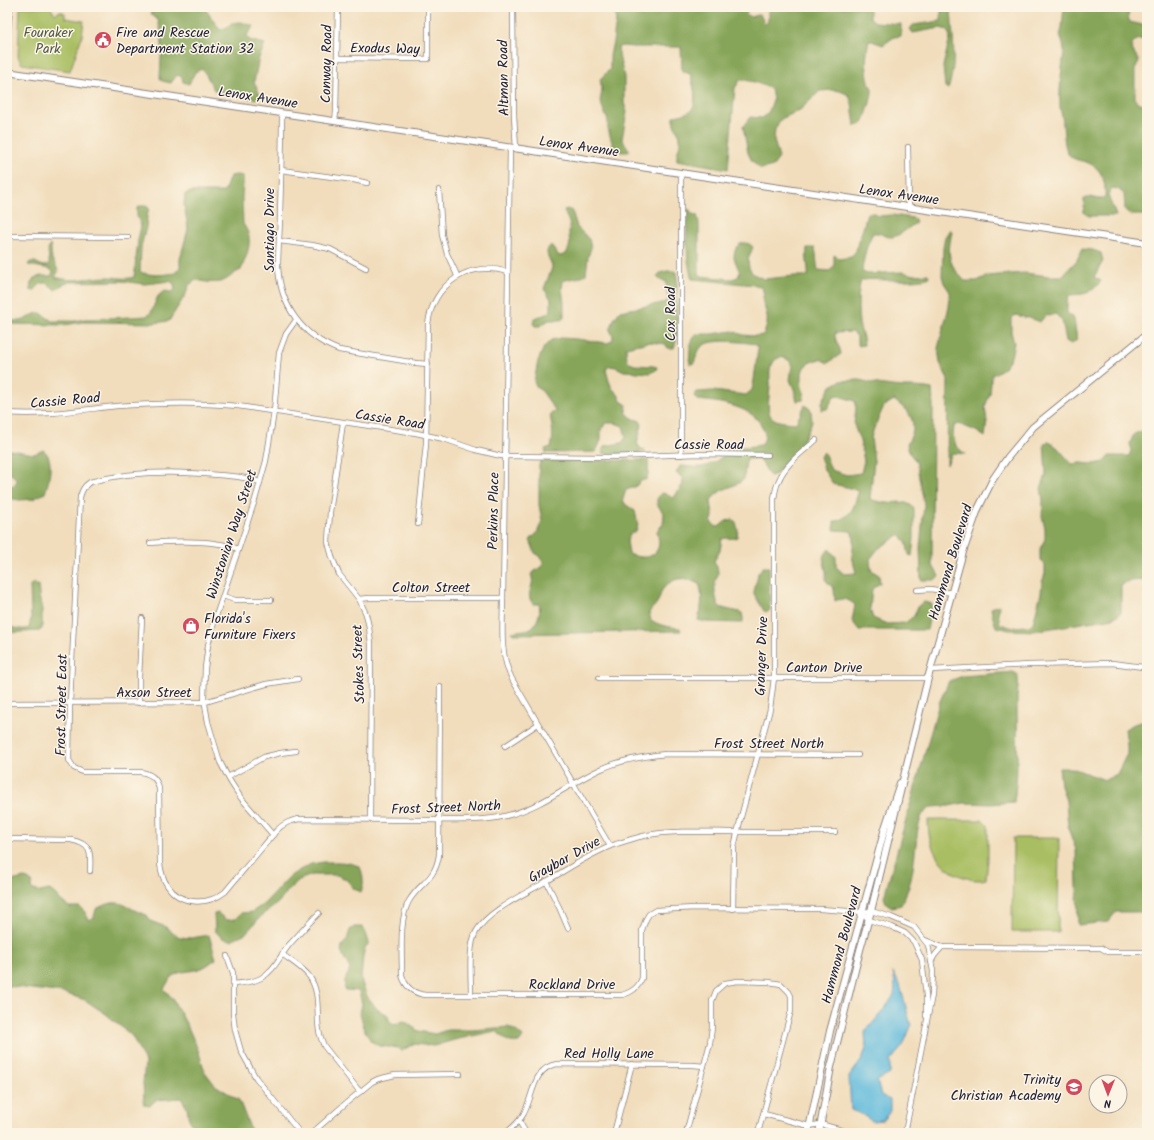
<svg xmlns="http://www.w3.org/2000/svg" width="1154" height="1140" viewBox="0 0 1154 1140" font-family="Kalam,sans-serif">
<rect width="100%" height="100%" fill="#fcf5e5"/>
<filter id="ink" filterUnits="userSpaceOnUse"><feTurbulence type="fractalNoise" baseFrequency=".025" numOctaves="2"/><feDisplacementMap in="SourceGraphic" scale="8" xChannelSelector="R" yChannelSelector="G"/><feConvolveMatrix kernelMatrix="1 2 1 2 8 2 1 2 1" color-interpolation-filters="sRGB"/></filter>
<filter id="wash" filterUnits="userSpaceOnUse"><feTurbulence type="fractalNoise" baseFrequency=".012" numOctaves="4" result="noise"/><feDisplacementMap in="SourceGraphic" scale="16" xChannelSelector="R" yChannelSelector="G"/><feGaussianBlur stdDeviation="0.9" result="paint"/><feColorMatrix in="noise" values="0 0 0 0 0 0 0 0 0 0 0 0 0 0 0 0 0 1.4 0 .05"/><feComposite in="paint" operator="in"/></filter>
<g filter="url(#wash)">
<rect width="100%" height="100%" fill="#f1ddbc"/>
<g fill="#a9be62" stroke="#66704e">
<path d="M20 7H50L55 14 60 11 65 13V18L84 21 82 36 70 71 22 64 18 57Z"/>
<path d="M928 820H982L988 825V860L986 879C980 881 973 880 967 878 939 871 928 847 928 820Z"/>
<path d="M1013 838H1059L1058 932H1012Z"/>
</g>
<g fill="#86a558" stroke="#54644a">
<path d="M150 7H204L220 30 229 26 231 23 241 22 254 26 247 35 249 40 265 44 259 58 254 82 260 95 256 99 215 91C210 84 208 76 202 69L195 72 189 84 183 82 182 77 177 75 171 83 162 81 160 78 162 37 158 20 152 15 149 8Z"/>
<path d="M612 7H749L746 13 750 17 760 14 765 25 768 21V7H870V18L875 22 901 24V36L894 37 883 45 869 40C866 53 865 67 869 81 869 84 871 86 872 89 873 96 866 116 863 123L855 126 852 104 849 95 840 91 833 90 820 91 800 110 781 119 775 129 774 140 779 158 773 166 761 169 752 161 748 153 743 127 750 117 763 118 769 111 773 100 771 89C761 84 751 80 740 80L735 88 728 169 677 160C676 152 681 146 680 138 680 132 674 128 674 123 673 121 674 119 674 116 679 115 688 114 692 109 698 102 693 82 690 74L682 71 681 47H633L623 46 618 47 619 55 624 77V103L627 112 622 139 630 151C624 153 619 152 614 149L608 129V121L600 101 602 91 600 79 610 69V56L613 42 616 20Z"/>
<path d="M941 7H951C952 37 958 59 948 89L945 87 943 66 950 38 948 30 940 28 913 33 910 29 913 25 941 21Z"/>
<path d="M1064 7H1130L1128 17 1130 22 1147 26V40L1138 39 1132 43V49L1139 61 1135 69V98L1137 102 1147 105V215H1131L1125 210 1124 194 1118 189 1112 188 1108 195C1110 203 1114 208 1116 216H1089L1084 213V199L1090 197 1099 199 1105 197C1106 181 1102 168 1086 162 1079 160 1071 160 1067 152 1064 144 1064 134 1063 125 1063 119 1061 113 1060 107 1059 88 1062 69 1064 51L1063 44 1060 36 1062 27Z"/>
<path d="M237 175 243 176C244 184 242 191 242 198 242 207 243 215 243 224 255 239 247 254 241 270 235 272 232 276 227 279 218 285 206 282 196 280L189 285 186 294 169 321 154 323 83 322 64 325 7 324V320L19 321 24 320 27 318 37 313H41L52 321H74L84 319 132 317 147 316 151 312 158 296 164 291 172 292 175 289 174 284 170 281 145 284 121 281 69 282 62 285 55 290C46 281 42 280 34 291L30 290 31 283 34 278 41 276H51L53 272 50 269 28 265 30 262H35L43 266 49 265C50 258 46 250 50 245 52 249 51 254 52 259 54 263 57 266 58 272L55 277C72 283 91 277 109 277 117 277 126 280 134 277L138 240 141 226 137 216V208L140 206H146L149 208 147 217 146 227 141 247 140 272C152 276 163 275 175 273L180 267V259L188 229 184 204 185 194 191 192H224L230 176Z"/>
<path d="M567 209 572 211 577 227 589 239 591 248 588 257 586 274 577 278 569 279 563 281 562 289 564 303V318L561 320H549L540 326H535L533 324 534 319C539 315 546 316 551 311V299L544 289C545 285 552 269 552 267 551 258 542 254 551 245L556 253 560 256 566 254C572 243 569 242 569 232 569 228 570 225 569 222 567 217 565 215 564 210Z"/>
<path d="M687 209 690 210 692 214 697 215 699 223V273L701 276 732 279 738 277 740 272C738 268 735 262 734 257 734 245 744 238 753 247L748 260 749 268 753 274 764 279 794 276H808C809 267 805 258 807 248H815C817 256 816 263 818 270L830 271 834 266V255L839 259 851 257 856 251 858 241 863 229 867 213H874L877 216 892 215 913 218 915 219 916 223C909 227 897 238 891 237 883 237 882 232 873 233 867 243 863 260 862 272L868 274 902 272 915 275 927 274 929 275 928 278C914 281 901 280 886 280 878 280 868 278 861 281 857 291 858 312 859 323 860 330 864 337 864 345L859 346 857 342V336L852 332 835 333C835 343 840 345 841 354L828 363 820 359C809 362 801 365 802 378 802 381 801 384 802 387 804 393 805 394 803 400L797 401 794 389 790 380 792 366 789 360 781 357C776 359 774 360 772 365 769 370 770 375 770 380 771 390 766 406 770 415 775 423 788 422 796 423L805 405 811 410 812 422 803 441 785 462 777 474 770 476C763 466 762 455 746 460L744 479C733 489 722 486 711 500L713 517 711 523 717 527 720 526 726 521 733 519 736 522 738 530 737 537C732 540 727 537 722 539L720 551 714 561C716 565 718 568 718 573 718 576 716 579 715 582 714 587 716 604 720 607 726 610 735 610 742 613L743 618V622L740 623 706 622 698 620C699 615 701 611 701 607 702 600 702 591 699 584 694 582 689 579 684 579 675 577 665 585 661 592 660 595 660 598 658 601 656 606 651 608 649 613L651 620C660 626 669 627 680 628L681 631 513 634 512 632C518 630 526 631 531 628 538 623 541 612 539 604H533C527 596 530 592 532 584 533 581 532 577 531 574L542 566 543 561 540 556 535 553 530 540 537 533 542 521 539 505V465L541 461 648 460C649 463 648 476 647 479L641 481 635 487 626 490 623 499 625 504 635 511 638 525 636 531 630 534 627 541 629 554C639 558 653 560 658 548 660 543 658 536 657 531L663 524 664 514C658 505 653 502 661 493L668 494 673 499 683 484 682 477 676 473 680 466C687 466 695 468 702 467 715 465 724 453 735 449 745 445 753 448 763 444 763 441 765 438 765 435 765 433 764 431 763 429 755 406 719 402 697 400L694 396 697 392 713 391 746 395 752 390 754 380 758 348 755 344C743 342 712 338 702 346 698 350 696 358 694 363L690 364C689 353 689 343 696 334H711L733 331 743 335 756 336 763 335C766 329 768 323 767 316 766 308 760 302 764 294L762 288 755 285 692 279C685 257 687 233 687 209Z"/>
<path d="M950 229 952 232C947 255 948 264 965 281H977L987 276 1024 273 1049 276H1062L1077 260 1082 249 1093 250 1101 253 1103 261 1094 277 1101 281C1090 295 1085 294 1069 295L1067 302V313L1074 319 1077 340 1071 344 1066 341 1062 321 1056 314 1045 316 1040 322 1033 319 1015 315 1011 318V332L1014 343 1011 357 1004 368 992 375 990 393 985 407 987 421 985 437 976 431 959 424 954 426 953 435 956 446 965 454 952 453 947 465 948 379 940 363 938 348 949 307 950 292 944 283 942 276 943 248 945 237Z"/>
<path d="M667 271H675L677 275V335L676 342 674 348H667L666 344 649 342 626 347 627 360 634 365 653 366 657 367 656 370 650 373 624 371 616 367 609 366 606 370 609 381 612 388 618 394 621 401 627 405 626 412 632 418 640 421 642 425 637 443 640 448 645 451C632 454 615 456 602 453L604 446 622 443 626 437 623 426 615 423H606L601 430V440L596 452 546 453 545 449 551 447C554 437 552 425 550 415L555 410 542 391 537 388 534 382 538 361 544 347 551 340 561 338 576 339 607 343 612 341 613 336 610 330 614 319 620 311 663 303 668 301 666 281 660 280 657 277 660 273Z"/>
<path d="M860 380C874 384 889 386 904 387 913 387 923 387 932 389L933 403 932 564 939 576 935 580H921L920 548 924 504 916 461 910 454 907 444C909 440 913 434 913 429 914 415 904 408 894 400L884 406 874 428 871 438 874 461 870 499C874 501 881 502 886 503 897 503 905 499 914 508V539L912 556 909 555 906 541 899 535 878 549 870 559 871 570 879 575 880 583 872 589 870 609 873 618 887 624 905 623 914 616 918 606 924 602 932 604 927 630H859L852 621 855 605C850 600 842 597 835 601L834 589 826 581V571L823 557 829 549 836 557V567L844 574 856 573 852 557 854 539 851 531 834 530V522C853 515 853 509 859 490L833 484 824 470 820 456 824 452 831 470 847 475 861 473 864 461 860 441 854 425 856 407 855 401 835 395 827 409 822 410V402L831 386 840 381Z"/>
<path d="M1143 431 1144 439 1147 443V581C1138 580 1128 580 1121 585V613L1113 618 1034 631 1009 630 996 627 993 618 991 608 999 605 998 613 1000 624 1010 627 1029 626 1033 623 1041 593 1042 582 1045 574V565L1040 560V549L1045 539V529L1042 516 1043 500 1041 488 1046 475 1044 443 1049 442 1057 447 1072 464 1080 463 1094 464 1104 462 1109 456H1129L1131 450 1130 443 1134 434Z"/>
<path d="M7 450H11L34 454 43 450C55 457 49 482 45 493L33 499 20 500 7 498V487L14 485 17 481 14 476 7 472Z"/>
<path d="M763 567H769L770 610 768 612 764 611 754 594V587L757 580 758 573Z"/>
<path d="M33 583 38 586 40 601 42 609V629L39 631 7 633V627C15 627 21 631 29 628L31 618 30 586Z"/>
<path d="M1013 672 1017 674C1020 682 1017 691 1017 699 1017 733 1019 768 1014 802L991 804 964 803 949 806 931 807 922 815 918 828 913 869 909 887 901 905 892 907 886 903 884 897 939 703 949 681 963 676Z"/>
<path d="M1145 721 1147 722V918L1141 912H1116L1108 922 1078 925 1076 850 1068 828 1066 801 1061 786 1059 768H1072L1105 780 1117 774 1127 754V745L1125 729 1134 724Z"/>
<path d="M324 862C336 862 350 861 360 867 363 875 365 885 361 892L354 889 346 879 337 875H312L299 880 289 889 281 900 272 908 263 914 246 933 231 940 222 938 215 931 214 914 218 913 226 920 235 919 241 913 252 912 264 904 289 877 298 871 311 864Z"/>
<path d="M24 878 28 879 33 883 31 889 40 892 49 890 55 893 60 900 69 907H80L85 912 89 920 94 917 96 909C122 895 124 908 147 915L150 921 166 927 174 934 180 937 191 938 209 935 216 959C211 962 207 966 202 968 183 975 176 966 164 989L172 998 188 1027 198 1050 205 1072 215 1085 239 1100 252 1133H210L207 1131 200 1129 190 1123 187 1108 181 1098 156 1100 150 1106 144 1105V1099L143 1083 145 1062 132 1036 106 1014 85 1000 64 993 7 986V882Z"/>
<path d="M354 927H362L366 933 369 943 365 948 363 956 361 980 367 996 378 1010 387 1014 390 1022 394 1025 403 1021 406 1022 418 1031 435 1034 447 1030H473L508 1027 516 1031 523 1037 520 1042C506 1044 506 1039 496 1031L454 1040 434 1046 413 1044 402 1051 398 1048 379 1046 371 1041 365 1031 360 1013 362 1004 359 991 345 990C343 979 347 978 350 969L341 952 342 946 347 940 350 930Z"/>
</g>
<path fill="#5ebadc" stroke="#406e8c" d="M893 972 900 985 911 1026 903 1046 890 1061V1074L877 1081 881 1095 890 1100V1111L883 1120 872 1121 861 1114 851 1110 849 1077 861 1061 866 1049 865 1032C872 1024 891 1002 894 994 896 987 894 979 893 972Z"/>
</g>
<g filter="url(#ink)">
<g fill="none" stroke-linecap="round" stroke-linejoin="round">
<defs>
<g id="street">
<path d="M513 7 514 115 516 149"/>
<path d="M337 58 428 59V7"/>
<path d="M282 113C282 147 281 180 280 214 280 231 278 249 278 266 280 306 302 336 339 350L416 363 428 364"/>
<path d="M335 121 336 112 338 7"/>
<path d="M908 147 909 208"/>
<path d="M510 148 503 598C503 626 499 653 512 679L610 846"/>
<path d="M281 170 354 180 367 183"/>
<path d="M439 190 442 235 447 254 456 273 457 276"/>
<path d="M7 236 128 237"/>
<path d="M279 241 312 245 330 249 366 268"/>
<path d="M7 413C45 416 79 410 117 406 157 403 198 402 238 406L416 433 444 439 476 450 501 456 608 457 700 454 768 455"/>
<path d="M343 423 330 512 328 542 332 557 339 574 359 599 366 614 369 627 371 644 370 819"/>
<path d="M681 455V173"/>
<path d="M260 482C247 477 233 476 218 475 178 471 130 471 90 482 84 486 82 490 80 497L70 703 69 760 74 768 83 772H141C151 774 157 778 159 789L160 864C161 871 163 879 167 885 180 905 207 906 225 892L277 830C284 823 290 821 299 819 342 819 385 820 427 820 452 820 485 822 509 815 543 806 570 783 601 769 621 760 645 756 666 754L858 755"/>
<path d="M418 524 426 444 428 324C433 284 469 260 508 272"/>
<path d="M150 543C176 541 214 539 238 549"/>
<path d="M917 590 931 589 952 593"/>
<path d="M223 596 235 600H271"/>
<path d="M359 599 369 598H503"/>
<path d="M931 670 1029 665 1112 663 1143 667 1147 668"/>
<path d="M599 678H928"/>
<path d="M440 686 439 855C435 881 420 882 409 901 399 918 402 955 402 975 405 987 414 994 426 995H622C632 992 638 988 642 978V930L646 919 649 914 656 910 695 908 820 909 862 912 871 911 891 917 914 927 928 945 933 971 932 995 905 1133"/>
<path d="M7 703 205 702 266 684 298 679"/>
<path d="M139 703V677L142 618"/>
<path d="M505 746 538 724"/>
<path d="M228 777 264 757 280 753 296 751"/>
<path d="M273 835 241 798 230 781 220 762 208 722 204 698 205 668 208 645 215 619 255 500 266 461 274 412 279 353 286 334 296 320"/>
<path d="M7 839 71 840C92 844 91 853 90 871"/>
<path d="M546 881 559 907 568 928"/>
<path d="M733 909 734 847 741 817 770 709 774 678V499C775 492 776 486 779 480 786 463 803 452 816 440"/>
<path d="M862 912 869 920 892 927 905 933 914 942 922 960 926 996V1016"/>
<path d="M925 940 942 947 1101 948 1108 952H1147"/>
<path d="M282 954C291 961 302 967 309 976 321 993 316 1012 319 1031 320 1036 322 1041 324 1046L360 1092"/>
<path d="M227 956 233 973V1013L235 1030 241 1051 256 1078 300 1133"/>
<path d="M931 962 935 955 942 947"/>
<path d="M233 984C242 983 252 983 261 978 274 971 280 956 289 945 299 934 309 923 319 913"/>
<path d="M471 994C471 978 468 946 476 932 486 913 520 896 538 886 564 872 588 854 616 844 626 841 637 837 648 835 677 830 708 832 738 832 770 832 803 832 835 832"/>
<path d="M764 1114 809 1126 820 1124 852 1133"/>
<path d="M519 1121 526 1133"/>
<path d="M312 1133 345 1104 372 1082 378 1079 395 1075 460 1074"/>
<path d="M506 1133C512 1128 519 1122 523 1115 534 1096 532 1068 557 1064L693 1065 704 1066"/>
<path d="M614 1133 632 1064"/>
<path d="M686 1133 710 1043 712 1027V1001L716 991 725 983 738 981 769 982 781 984 789 992 791 996V1011L758 1133"/>
</g>
<g id="secondary">
<path d="M7 31 9 7"/>
<path d="M7 72 1147 243"/>
<path d="M808 1133 830 1031 885 828 900 783"/>
<path d="M819 1133 831 1067 860 950 871 911 928 678 963 552 978 509 993 479 1008 457 1033 427 1147 334"/>
</g>
</defs>
<use href="#street" stroke="#8a807c" stroke-width="6"/>
<use href="#secondary" stroke="#8a807c" stroke-width="8"/>
<use href="#street" stroke="#fff" stroke-width="4.5"/>
<use href="#secondary" stroke="#fff" stroke-width="6"/>
</g>
</g>
<defs>
<symbol id="civic-disc" viewBox="-11 -11 22 22"><circle r="9.5" fill="#d1495b" stroke="#fcf5e5"/><path d="M-.6-6.5H3V-4.5H.6V-3L4-1V1h2V6H-6V1h2V-1L-.6-3ZM-1.2 2.5V6h2.4V2.5Z" fill="#fff"/></symbol>
<symbol id="shop-disc" viewBox="-11 -11 22 22"><circle r="9.5" fill="#d1495b" stroke="#fcf5e5"/><path d="M-5-2.5h2.3a2.7 3.5 0 0 1 5.4 0H5L5.5 6h-11ZM-1.5-2.5h3a1.5 2.3 0 0 0-3 0Z" fill="#fff"/></symbol>
<symbol id="school-disc" viewBox="-11 -11 22 22"><circle r="9.5" fill="#d1495b" stroke="#fcf5e5"/><path d="M0-5L7-2L0 1L-7-2ZM-4 1L0 2.5L4 1V4Q0 6-4 4Z" fill="#fff"/></symbol>
</defs>
<g fill-rule="evenodd">
<use href="#civic-disc" x="93" y="30" width="20" height="20"/>
<use href="#shop-disc" x="181" y="616" width="20" height="20"/>
<use href="#school-disc" x="1064" y="1077" width="20" height="20"/>
</g>
<g text-anchor="middle" stroke-width="3" stroke-linejoin="round" paint-order="stroke">
<g font-size="14" fill="#515949" stroke="#fcf5e5">
<text x="48" y="37">Fouraker<tspan x="48" dy="16">Park</tspan></text>
</g>
<g font-size="14" fill="#22223b" stroke="#fcf5e5" text-anchor="start">
<text x="116" y="37">Fire and Rescue<tspan x="116" dy="16">Department Station 32</tspan></text>
<text x="204" y="623">Florida's<tspan x="204" dy="16">Furniture Fixers</tspan></text>
<text x="1061" y="1084" text-anchor="end">Trinity<tspan x="1061" dy="16">Christian Academy</tspan></text>
</g>
<g font-size="14" fill="#22223b" stroke="#fcf5e5">
<text transform="translate(385 48) rotate(1)" y="5">Exodus Way</text>
<text transform="translate(326 64) rotate(-89)" y="5">Conway Road</text>
<text transform="translate(503 78) rotate(-91)" y="5">Altman Road</text>
<text transform="translate(258 97) rotate(9)" y="5">Lenox Avenue</text>
<text transform="translate(579 146) rotate(8)" y="5">Lenox Avenue</text>
<text transform="translate(899 194) rotate(8)" y="5">Lenox Avenue</text>
<text transform="translate(269 230) rotate(-90)" y="5">Santiago Drive</text>
<text transform="translate(670 314) rotate(-90)" y="5">Cox Road</text>
<text transform="translate(65 400) rotate(-5)" y="5">Cassie Road</text>
<text transform="translate(390 419) rotate(9)" y="5">Cassie Road</text>
<text x="709" y="449">Cassie Road</text>
<text transform="translate(493 511) rotate(-89)" y="5">Perkins Place</text>
<text transform="translate(231 534) rotate(-72)" y="5">Winstonian Way Street</text>
<text transform="translate(950 562) rotate(-73)" y="5">Hammond Boulevard</text>
<text x="431" y="592">Colton Street</text>
<text transform="translate(761 656) rotate(-88)" y="5">Granger Drive</text>
<text transform="translate(358 664) rotate(-92)" y="5">Stokes Street</text>
<text x="824" y="672">Canton Drive</text>
<text x="154" y="697">Axson Street</text>
<text transform="translate(61 705) rotate(-89)" y="5">Frost Street East</text>
<text x="769" y="748">Frost Street North</text>
<text transform="translate(446 807) rotate(-2)" y="5">Frost Street North</text>
<text transform="translate(564 859) rotate(-29)" y="5">Graybar Drive</text>
<text transform="translate(841 945) rotate(-75)" y="5">Hammond Boulevard</text>
<text x="572" y="989">Rockland Drive</text>
<text x="609" y="1058">Red Holly Lane</text>
</g>
</g>
<rect width="1154" height="1140" fill="none" stroke="#fcf5e5" stroke-width="24"/>
<g transform="translate(1108 1094) rotate(181)"><circle r="19" fill="#fcf5e5" stroke="#a5a1a1"/>
<path d="M0-3L7 15L0 10L-7 15Z" fill="#d1495b"/>
<text y="-6" font-size="11" font-weight="bold" text-anchor="middle" fill="#22223b">N</text>
</g>
</svg>
